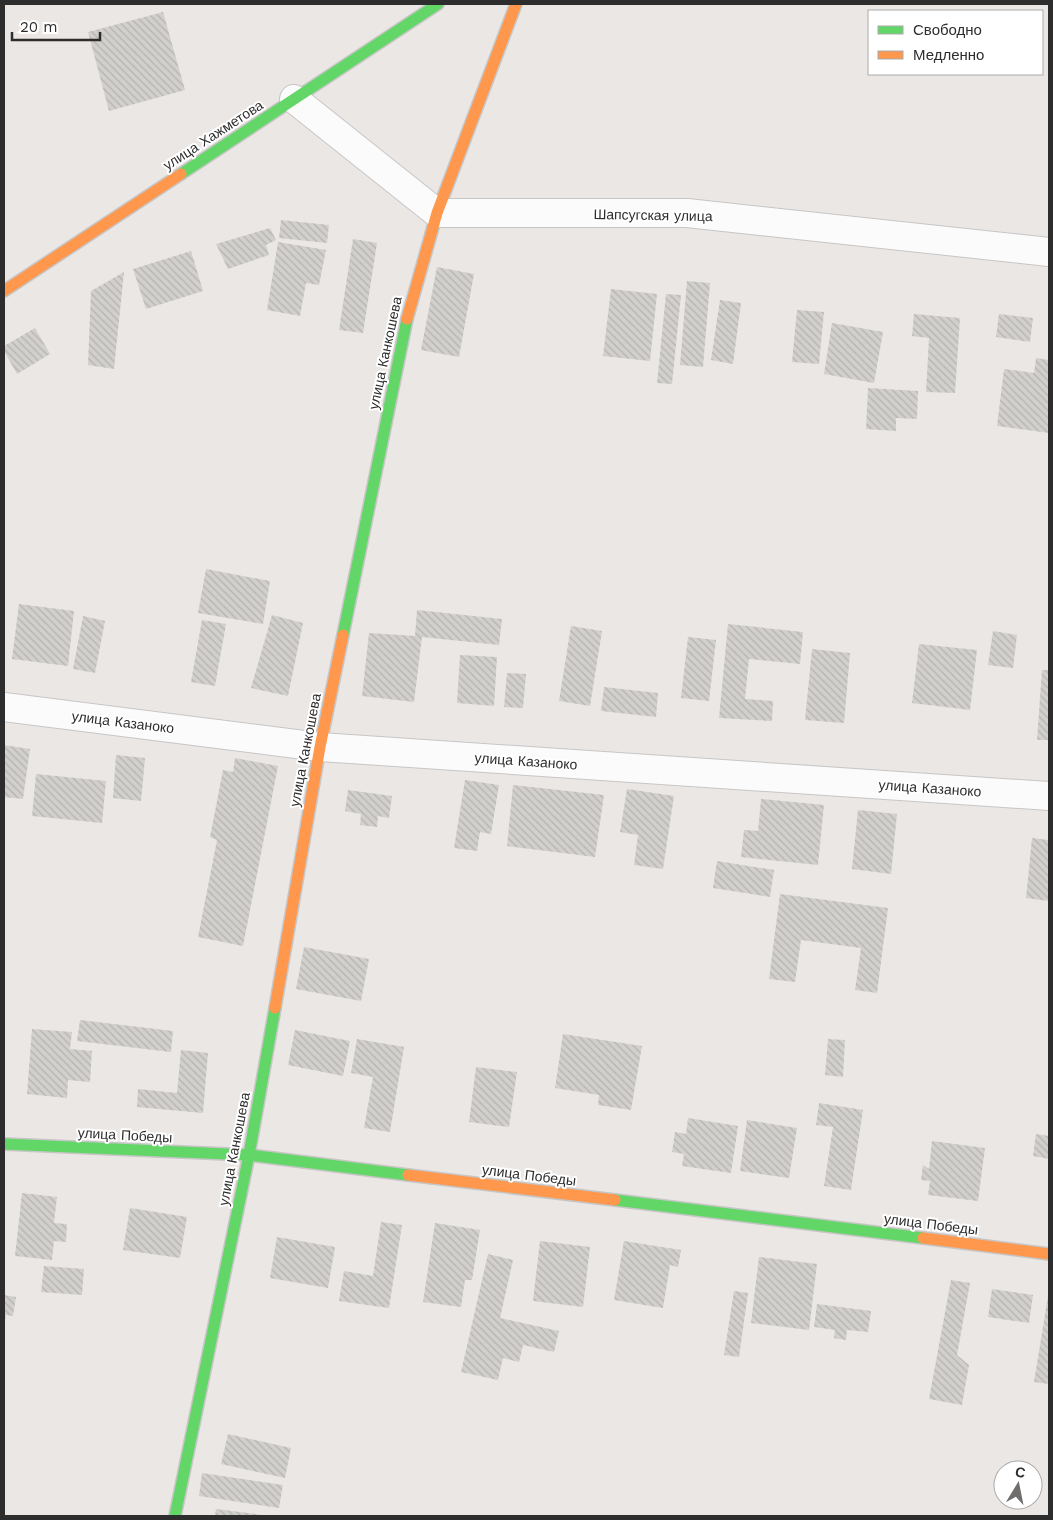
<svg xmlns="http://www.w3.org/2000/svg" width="1053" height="1520" viewBox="0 0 1053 1520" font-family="'Work Sans',sans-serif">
<defs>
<pattern id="building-back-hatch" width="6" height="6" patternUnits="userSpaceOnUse" patternTransform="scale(1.25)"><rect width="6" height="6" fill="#d2d0cd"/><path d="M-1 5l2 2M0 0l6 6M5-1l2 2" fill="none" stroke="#b5b3b0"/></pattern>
</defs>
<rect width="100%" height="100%" fill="#ebe7e4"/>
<g fill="url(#building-back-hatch)">
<path d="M163 12 185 90 109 111 88 32Z"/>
<path d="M281 220 329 225 327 243 279 238Z"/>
<path d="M270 228 276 240 266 245 269 255 228 269 216 244Z"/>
<path d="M353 239 377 243 363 333 339 330Z"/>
<path d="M278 242 326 250 319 285 306 283 300 316 267 310Z"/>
<path d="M191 251 203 291 146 309 133 269Z"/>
<path d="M437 267 474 274 459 357 421 350Z"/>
<path d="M124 272 114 369 88 365 91 291Z"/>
<path d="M687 281 710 283 703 367 680 365Z"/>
<path d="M611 289 657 294 650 361 603 356Z"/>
<path d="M666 294 681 295 672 384 657 383Z"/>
<path d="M720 300 741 303 733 364 711 360Z"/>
<path d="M797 310 824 312 819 364 792 362Z"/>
<path d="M914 314 960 318 955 393 926 392 929 338 912 336Z"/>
<path d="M999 314 1033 318 1030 342 996 337Z"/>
<path d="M832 323 883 332 874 383 824 374Z"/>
<path d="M35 328 50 354 17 374 4 351V346Z"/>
<path d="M1036 358 1049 360V433L997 426 1004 369 1034 373Z"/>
<path d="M868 388 918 391 917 419 896 418V431L866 429Z"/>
<path d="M206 569 270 581 263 624 198 613Z"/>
<path d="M19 604 74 611 68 666 12 659Z"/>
<path d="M417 610 502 619 499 645 422 637 414 702 362 696 369 633 415 636Z"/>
<path d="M272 615 303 623 288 696 251 688Z"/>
<path d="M83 616 105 621 95 673 73 669Z"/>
<path d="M202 620 226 624 215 686 191 682Z"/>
<path d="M728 624 803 632 800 664 749 659 745 699 773 701 772 721 719 718Z"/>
<path d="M571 626 602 631 590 706 559 701Z"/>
<path d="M993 631 1017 635 1013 668 988 665Z"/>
<path d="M688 637 716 640 709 701 681 698Z"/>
<path d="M919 644 977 650 970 710 912 703Z"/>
<path d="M812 649 850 653 844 723 805 720Z"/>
<path d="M460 655 497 657 494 706 457 703Z"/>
<path d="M1042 670H1049V740H1037Z"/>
<path d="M507 673 526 674 523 708 504 707Z"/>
<path d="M604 687 658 693 656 717 601 711Z"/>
<path d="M4 745 30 749 23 799 4 797Z"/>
<path d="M116 755 145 758 141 801 113 798Z"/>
<path d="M235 758 278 766 243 946 198 937 217 840 210 837 223 770 233 772Z"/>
<path d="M36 774 106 781 102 823 32 816Z"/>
<path d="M465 780 499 785 491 834 480 832 477 851 454 848Z"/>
<path d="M513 785 604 795 595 857 507 846Z"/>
<path d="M627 789 674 796 663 869 634 865 638 835 620 832Z"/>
<path d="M348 790 392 796 389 818 378 816 377 827 360 825 361 814 345 811Z"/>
<path d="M761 799 824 805 818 865 741 857 744 830 758 831Z"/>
<path d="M858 810 897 814 891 874 852 869Z"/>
<path d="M1032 838 1049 840V901L1026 898Z"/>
<path d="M717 861 774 870 770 897 713 888Z"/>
<path d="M780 894 888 908 877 993 855 990 861 948 801 940 795 982 769 979Z"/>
<path d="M304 947 369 959 361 1001 296 989Z"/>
<path d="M80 1020 173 1031 171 1052 77 1041Z"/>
<path d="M32 1029 72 1032 70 1049 92 1051 90 1082 68 1080 67 1098 27 1094Z"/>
<path d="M295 1030 350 1041 343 1076 288 1065Z"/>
<path d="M563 1034 642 1046 631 1110 598 1105 599 1095 555 1088Z"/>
<path d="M357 1039 404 1047 390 1132 364 1128 373 1077 351 1073Z"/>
<path d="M828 1039 845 1040 843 1077 825 1075Z"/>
<path d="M181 1050 208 1053 203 1113 137 1107 138 1089 177 1093Z"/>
<path d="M476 1067 517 1072 509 1127 469 1122Z"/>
<path d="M819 1103 863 1110 851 1190 824 1186 833 1127 816 1125Z"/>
<path d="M688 1118 738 1126 731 1173 682 1166 684 1154 672 1152 675 1132 686 1134Z"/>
<path d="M747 1120 797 1128 789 1178 740 1171Z"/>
<path d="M1036 1134 1049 1136V1159L1033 1156Z"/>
<path d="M932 1141 985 1148 978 1201 928 1195 930 1181 921 1180 923 1165 929 1169Z"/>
<path d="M22 1193 57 1197 54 1223 67 1224 66 1242 54 1241 52 1260 15 1256Z"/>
<path d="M130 1208 187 1217 180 1258 123 1250Z"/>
<path d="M381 1222 402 1225 389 1308 339 1301 344 1271 373 1276Z"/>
<path d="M435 1223 480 1230 472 1280H465L461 1307 423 1302Z"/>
<path d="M277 1237 335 1247 328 1288 270 1278Z"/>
<path d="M540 1241 590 1247 583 1307 533 1301Z"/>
<path d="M624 1241 681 1250 678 1267 670 1265 663 1308 614 1300Z"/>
<path d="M488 1254 513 1260 500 1318 559 1331 554 1352 523 1345 519 1362 503 1358 498 1380 461 1372Z"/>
<path d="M759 1257 817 1264 809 1330 751 1323Z"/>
<path d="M44 1266 84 1269 82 1295 41 1292Z"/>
<path d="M951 1280 970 1283 957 1355 969 1365 962 1405 929 1399Z"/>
<path d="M992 1289 1033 1295 1029 1323 988 1317Z"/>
<path d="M734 1291 748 1293 739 1357 724 1355Z"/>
<path d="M4 1295 16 1297 13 1316 6 1315 5 1320Z"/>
<path d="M1048 1296H1049V1384L1034 1382Z"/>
<path d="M817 1304 871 1311 868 1332 847 1330 846 1340 834 1338 835 1330 814 1327Z"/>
<path d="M228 1434 291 1448 285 1478 221 1464Z"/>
<path d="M202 1473 283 1485 279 1508 199 1496Z"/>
<path d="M216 1509 263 1515V1516H215Z"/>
</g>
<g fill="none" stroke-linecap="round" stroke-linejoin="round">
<defs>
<g id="street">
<path d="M294 99 437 213H687L1049 252"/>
<path d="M4 707 320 747 1049 796"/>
</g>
<g id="fast">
<path d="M181 174 438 4"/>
<path d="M343 635 407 319"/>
<path d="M4 1144 249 1155 408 1175"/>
<path d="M615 1200 923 1238"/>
<path d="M175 1516 249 1155 275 1008"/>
</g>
<g id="slow">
<path d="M4 291 181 174"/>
<path d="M407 319 437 213 516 4"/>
<path d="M275 1008 320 747 343 635"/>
<path d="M408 1175 615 1200"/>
<path d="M923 1238 1049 1254"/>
</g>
</defs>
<use href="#street" stroke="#c7c6c6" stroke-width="30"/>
<use href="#fast" stroke="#c7c6c6" stroke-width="14"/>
<use href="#slow" stroke="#c7c6c6" stroke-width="14"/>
<use href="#street" stroke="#fcfbfb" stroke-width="28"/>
<use href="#fast" stroke="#63d668" stroke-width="11"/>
<use href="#slow" stroke="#ff974d" stroke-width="11"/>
</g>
<g text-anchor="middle" stroke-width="4" stroke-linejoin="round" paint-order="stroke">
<g font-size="14" fill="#2d2d2d" stroke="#fff">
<text transform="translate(213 135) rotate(-33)" y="5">улица Хажметова</text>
<text transform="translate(653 215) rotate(1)" y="5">Шапсугская улица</text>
<text transform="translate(385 353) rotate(-78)" y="5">улица Канкошева</text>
<text transform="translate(123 722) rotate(7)" y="5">улица Казаноко</text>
<text transform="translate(305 750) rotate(-79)" y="5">улица Канкошева</text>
<text transform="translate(526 761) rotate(4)" y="5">улица Казаноко</text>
<text transform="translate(930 788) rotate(4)" y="5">улица Казаноко</text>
<text transform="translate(125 1135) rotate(3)" y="5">улица Победы</text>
<text transform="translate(234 1149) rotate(-79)" y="5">улица Канкошева</text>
<text transform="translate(529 1175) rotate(7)" y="5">улица Победы</text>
<text transform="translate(931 1224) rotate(7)" y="5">улица Победы</text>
</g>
</g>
<rect width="1053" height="1520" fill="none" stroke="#2d2d2d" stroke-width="10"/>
<rect x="868" y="10" width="175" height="65" fill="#ffffff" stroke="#ababab"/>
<rect x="878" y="26" width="25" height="8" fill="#63d668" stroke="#ababab"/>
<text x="913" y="35" font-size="15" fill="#2d2d2d">Свободно</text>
<rect x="878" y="51" width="25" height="8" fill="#ff974d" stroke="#ababab"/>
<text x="913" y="60" font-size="15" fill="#2d2d2d">Медленно</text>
<g transform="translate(1018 1485) rotate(10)"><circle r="24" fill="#ffffff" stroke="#ababab"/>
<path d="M0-4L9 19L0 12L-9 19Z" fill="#706e6d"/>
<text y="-8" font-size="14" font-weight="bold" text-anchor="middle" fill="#2d2d2d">С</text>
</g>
<path d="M12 32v8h88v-8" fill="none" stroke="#2d2d2d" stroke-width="2.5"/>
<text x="20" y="32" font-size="15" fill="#2d2d2d" stroke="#ffffff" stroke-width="4" paint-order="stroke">20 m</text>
</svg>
